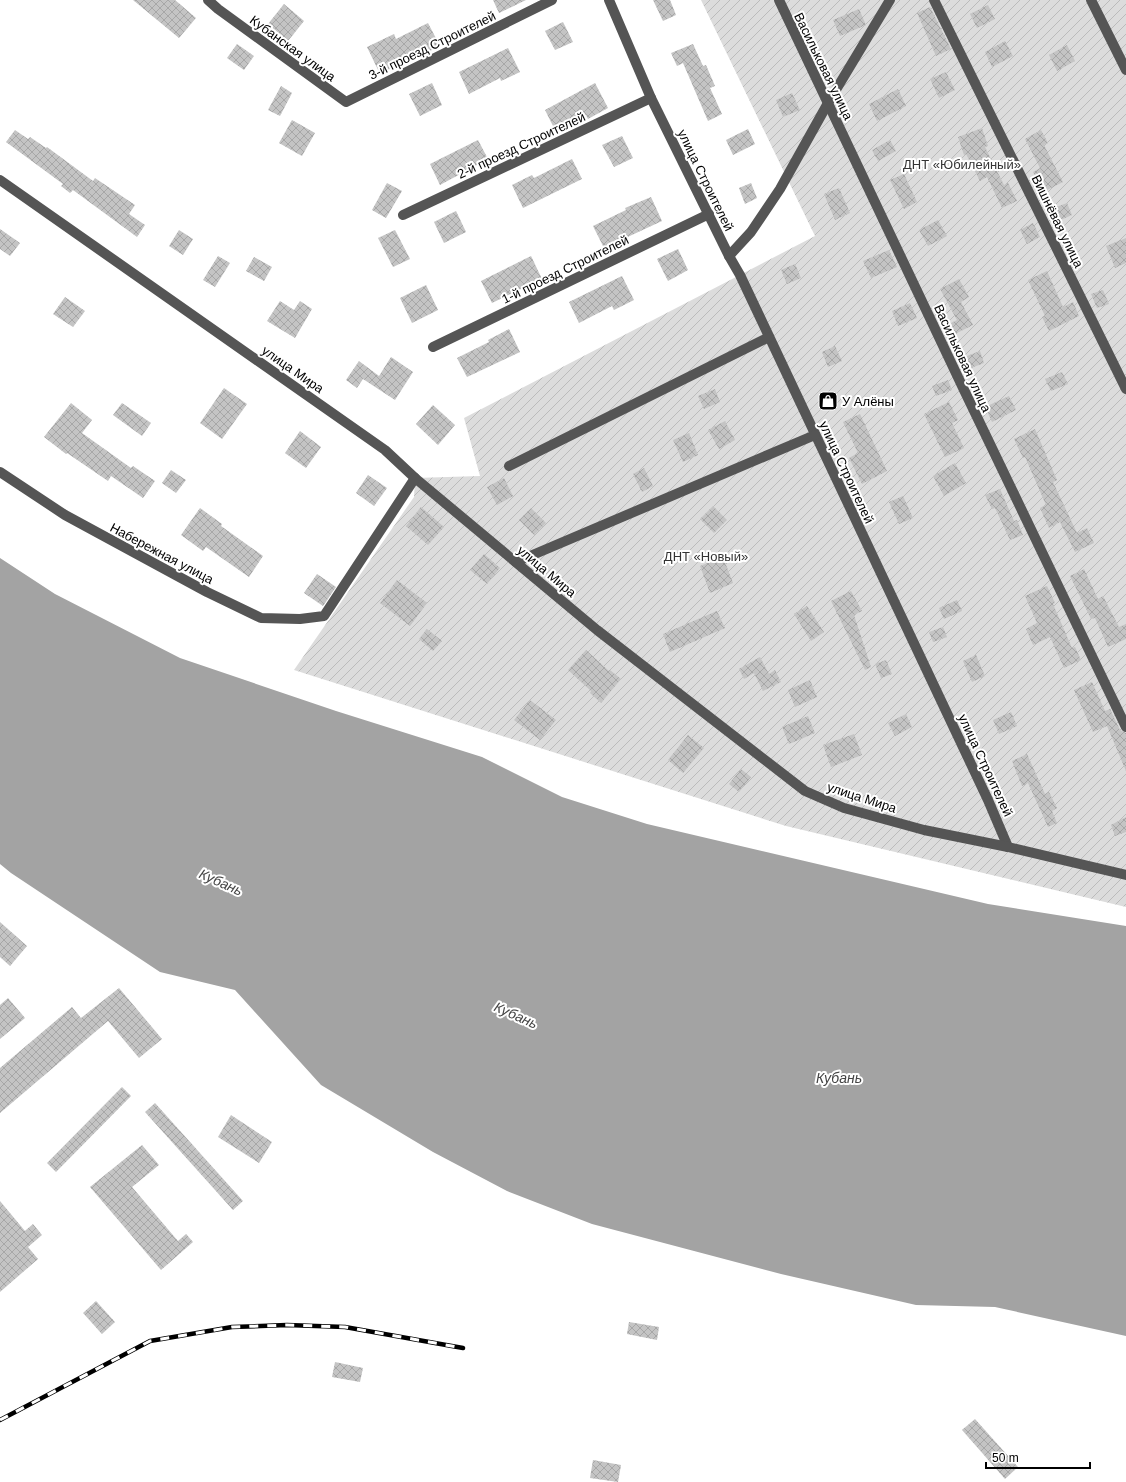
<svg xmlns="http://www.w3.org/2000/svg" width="1126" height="1482" viewBox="0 0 1126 1482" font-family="Helvetica,sans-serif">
<defs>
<pattern id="garden-furrows" width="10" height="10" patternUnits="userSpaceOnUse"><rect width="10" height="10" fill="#dcdcdc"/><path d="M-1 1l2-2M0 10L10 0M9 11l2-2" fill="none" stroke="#bbb"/></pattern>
<pattern id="building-cross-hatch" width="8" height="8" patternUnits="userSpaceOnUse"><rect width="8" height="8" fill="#c4c4c4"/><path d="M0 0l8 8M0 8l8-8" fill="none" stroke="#a7a7a7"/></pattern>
</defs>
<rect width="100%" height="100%" fill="#fff"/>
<path fill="url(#garden-furrows)" d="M701 0H1126V907L786 826 294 670 414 497 415 478 480 476 464 418 815 236Z"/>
<path fill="#a3a3a3" d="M0 558 55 594 180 658 336 711 482 757 562 797 647 824 988 904 1126 926V1336L995 1307 916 1305 781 1274 592 1224 507 1191 433 1152 321 1085 235 990 160 972 11 873 0 864Z"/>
<g fill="url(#building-cross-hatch)">
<path d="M133 0H175L196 18 179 38Z"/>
<path d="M493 0H526L499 13Z"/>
<path d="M653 0H670L676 15 663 21Z"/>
<path d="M284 4 304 21 288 41 268 24Z"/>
<path d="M988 5 995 19 977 28 970 14Z"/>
<path d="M930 7 951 49 936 56 917 13Z"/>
<path d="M859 9 866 25 840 36 833 20Z"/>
<path d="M563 22 573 42 555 50 545 31Z"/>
<path d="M428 23 440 46 420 56 419 54 380 74 367 47 394 34 396 39Z"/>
<path d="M1005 41 1013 56 992 67 985 52Z"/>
<path d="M237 44 254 56 244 70 227 58Z"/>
<path d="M693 44 703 66 706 65 715 86 710 88 722 114 708 121 683 63 677 66 671 53Z"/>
<path d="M1067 45 1075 61 1057 71 1049 55Z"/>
<path d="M508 48 520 72 501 81 500 78 469 94 459 72Z"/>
<path d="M946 72 955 90 939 98 930 79Z"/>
<path d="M432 83 442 105 420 116 409 94Z"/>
<path d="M595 83 608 108 588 119 586 115 555 130 545 110Z"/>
<path d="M281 86 292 93 280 116 268 110Z"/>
<path d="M898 89 906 106 877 121 869 104Z"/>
<path d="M792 93 800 110 783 117 776 100Z"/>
<path d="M292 120 315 133 302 156 279 143Z"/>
<path d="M982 128 988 146 985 147 1004 185 1008 183 1017 201 1002 208 987 177 980 181 966 154 964 155 958 137Z"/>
<path d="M748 129 755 144 733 155 726 140Z"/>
<path d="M15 130 28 139 30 137 46 148 47 147 93 181 95 178 135 205 129 214 145 225 137 237 73 190 70 193 61 186 63 184 6 142Z"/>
<path d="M1041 130 1048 143 1044 145 1063 182 1043 192 1033 172 1040 168 1025 139Z"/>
<path d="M622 136 633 158 614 167 602 145Z"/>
<path d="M478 140 488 159 440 185 430 164Z"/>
<path d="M890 140 896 151 878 161 872 150Z"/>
<path d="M572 159 582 179 523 208 512 185 532 175 534 178Z"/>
<path d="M904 174 917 202 904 209 890 180Z"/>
<path d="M387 183 402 191 386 218 372 210Z"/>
<path d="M751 183 757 198 745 204 739 188Z"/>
<path d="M839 188 850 213 835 220 824 194Z"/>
<path d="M651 197 662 221 604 248 593 226 626 210 625 208Z"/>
<path d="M1067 203 1072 215 1056 222 1051 209Z"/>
<path d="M456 211 466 232 444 243 434 222Z"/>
<path d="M938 220 947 236 928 246 919 230Z"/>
<path d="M1033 223 1040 237 1027 244 1020 230Z"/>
<path d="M0 229 20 243 10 256 0 249Z"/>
<path d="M179 230 193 239 183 255 169 246Z"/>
<path d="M395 230 410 259 393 267 378 238Z"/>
<path d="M1126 238V263L1115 268 1106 246Z"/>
<path d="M678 249 688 270 668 281 657 259Z"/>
<path d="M889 250 897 267 871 278 863 261Z"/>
<path d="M218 256 230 263 215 287 203 280Z"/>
<path d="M531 256 542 279 492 303 481 281Z"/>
<path d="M254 257 272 267 264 281 246 271Z"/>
<path d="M795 264 801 278 787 284 781 270Z"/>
<path d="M1047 271 1063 307 1073 302 1079 316 1049 331 1042 317 1045 316 1028 280Z"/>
<path d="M622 276 634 300 614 310 612 306 579 323 569 302Z"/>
<path d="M959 279 969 297 961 302 973 325 955 334 949 324 957 320 940 289Z"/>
<path d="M426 285 438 310 412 323 400 298Z"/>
<path d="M1103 290 1109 304 1097 308 1091 294Z"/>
<path d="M65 297 85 311 73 327 53 314Z"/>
<path d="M280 301 294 310 300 301 312 309 295 338 267 321Z"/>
<path d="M910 303 917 318 898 326 892 311Z"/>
<path d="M509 329 520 352 467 377 457 358 489 342 488 340Z"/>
<path d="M835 346 842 361 828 367 822 352Z"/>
<path d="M980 351 984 363 971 368 967 356Z"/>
<path d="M391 357 413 372 395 400 363 379 357 388 346 380 359 361 379 376Z"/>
<path d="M1062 372 1068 384 1051 391 1045 379Z"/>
<path d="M948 380 952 390 936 396 932 386Z"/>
<path d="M224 388 247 404 222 439 200 423Z"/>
<path d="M715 389 720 402 704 409 698 396Z"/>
<path d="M1009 396 1016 410 992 422 985 407Z"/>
<path d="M949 402 958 420 952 423 964 448 945 457 924 414Z"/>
<path d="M71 403 92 420 82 433 131 468 133 466 155 481 143 498 111 476 108 481 67 453 66 454 44 437Z"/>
<path d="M122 403 151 423 142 436 113 415Z"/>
<path d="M433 405 455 425 438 445 416 424Z"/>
<path d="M860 414 887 471 862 484 849 458 858 453 843 422Z"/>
<path d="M725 421 735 440 719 449 708 430Z"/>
<path d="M1035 429 1057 480 1053 482 1077 533 1087 528 1094 543 1075 552 1060 522 1049 528 1040 508 1046 505 1025 457 1023 458 1014 439Z"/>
<path d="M300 431 321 447 306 468 285 453Z"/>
<path d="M689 433 698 455 683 462 673 440Z"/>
<path d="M955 463 966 483 944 496 933 476Z"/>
<path d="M644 468 653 486 642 492 633 474Z"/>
<path d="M171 470 186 480 176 493 162 483Z"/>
<path d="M368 475 387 488 374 506 356 493Z"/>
<path d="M504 478 513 496 497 505 487 487Z"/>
<path d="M1000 489 1014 521 1017 520 1023 535 1010 540 995 508 992 509 985 495Z"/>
<path d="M903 496 913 518 899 524 889 502Z"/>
<path d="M713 506 727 520 714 533 700 519Z"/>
<path d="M421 507 444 527 428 545 406 526Z"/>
<path d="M200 508 222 524 221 526 263 556 249 577 206 547 203 551 181 535Z"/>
<path d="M531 508 546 523 534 535 519 520Z"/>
<path d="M484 554 500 568 487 584 470 570Z"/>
<path d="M723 557 733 583 710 593 700 566Z"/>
<path d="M1084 569 1098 599 1103 596 1119 627 1126 624V639L1108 647 1095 618 1091 619 1070 576Z"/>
<path d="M317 574 336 587 323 606 304 593Z"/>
<path d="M397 580 427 603 410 626 380 603Z"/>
<path d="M1047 586 1055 603 1053 604 1072 648 1075 647 1081 660 1064 668 1050 637 1033 645 1026 629 1037 623 1025 596Z"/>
<path d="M851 591 862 611 854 615 871 667 865 670 831 601Z"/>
<path d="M957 600 962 611 944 619 939 608Z"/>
<path d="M807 606 824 632 811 641 794 614Z"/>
<path d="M717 611 725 628 670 652 663 634Z"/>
<path d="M943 627 947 637 933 642 929 632Z"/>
<path d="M427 629 442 641 433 651 419 639Z"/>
<path d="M586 650 609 671 610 670 621 679 601 703 590 693 591 691 568 670Z"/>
<path d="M976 655 985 676 972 682 963 661Z"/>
<path d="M760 657 769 674 775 670 781 682 763 691 754 673 744 679 739 669Z"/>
<path d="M886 660 892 674 881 678 875 664Z"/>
<path d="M810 680 817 697 795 707 788 690Z"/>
<path d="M1092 682 1105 711 1110 709 1120 730 1126 733V771L1107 726 1093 732 1074 690Z"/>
<path d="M530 700 556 720 540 740 514 720Z"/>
<path d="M1011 712 1017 726 999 734 993 720Z"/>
<path d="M906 714 912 727 895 736 888 723Z"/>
<path d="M808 716 815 733 789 744 782 727Z"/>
<path d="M854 734 862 755 831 767 823 745Z"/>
<path d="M688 735 704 748 683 773 668 760Z"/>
<path d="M1027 754 1045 794 1049 792 1057 808 1052 811 1057 823 1048 827 1028 783 1022 786 1012 761Z"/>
<path d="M741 769 751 777 739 792 729 784Z"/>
<path d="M1126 817V832L1115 836 1111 825Z"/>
<path d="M0 922 27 946 10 966 0 957Z"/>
<path d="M119 988 162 1039 139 1058 108 1021 0 1113V1068L72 1007 81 1018Z"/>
<path d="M8 998 25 1018 0 1039V1005Z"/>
<path d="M122 1087 131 1096 56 1172 47 1163Z"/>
<path d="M155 1103 243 1201 233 1210 145 1112Z"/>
<path d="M231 1115 272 1142 259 1163 218 1137Z"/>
<path d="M142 1145 159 1165 132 1187 178 1241 186 1234 193 1242 161 1270 90 1187Z"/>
<path d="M0 1201 25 1231 33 1224 42 1235 28 1247 38 1259 0 1292Z"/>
<path d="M96 1301 115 1322 102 1334 83 1313Z"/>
<path d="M629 1322 659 1327 657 1340 627 1334Z"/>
<path d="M335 1362 363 1368 360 1382 332 1377Z"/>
<path d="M975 1419 1018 1467 1005 1479 962 1430Z"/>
<path d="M593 1460 621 1465 618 1482 590 1478Z"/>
</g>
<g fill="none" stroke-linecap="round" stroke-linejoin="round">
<g stroke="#555" stroke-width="10">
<path d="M208 0 218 9 346 102 552 0"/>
<path d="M609 0 651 98 729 256 740 275 988 800 1008 847"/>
<path d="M779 0 965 392 1126 727"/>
<path d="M934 0 1126 389"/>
<path d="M1091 0 1126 70"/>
<path d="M0 180 385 450 415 478 597 630 805 791 844 808 924 830 1008 847 1126 875"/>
<path d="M403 215 651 98"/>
<path d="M729 256 751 232 780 189 828 103 890 0"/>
<path d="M433 347 709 214"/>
<path d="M509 466 769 337"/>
<path d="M0 472 65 515 207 592 261 618 300 619 324 616 415 478"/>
<path d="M516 562 815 435"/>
</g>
<defs>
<path id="rail" d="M0 1420 150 1341 232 1327 287 1325 345 1327 463 1348"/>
</defs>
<use href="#rail" stroke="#000" stroke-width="4.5"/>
<use href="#rail" stroke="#fff" stroke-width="3" stroke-dasharray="9" stroke-linecap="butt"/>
</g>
<defs>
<symbol id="shop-square" viewBox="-11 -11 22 22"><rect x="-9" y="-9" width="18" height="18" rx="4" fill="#000" stroke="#fff"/><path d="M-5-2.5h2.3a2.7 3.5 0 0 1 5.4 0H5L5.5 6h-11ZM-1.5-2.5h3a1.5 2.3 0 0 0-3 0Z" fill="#fff"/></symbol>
</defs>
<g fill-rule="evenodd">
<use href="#shop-square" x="817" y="390" width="22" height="22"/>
</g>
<g text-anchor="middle" stroke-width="4" stroke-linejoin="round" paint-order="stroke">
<g font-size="13" fill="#000" stroke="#fff">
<text transform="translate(432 45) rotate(-26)" y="5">3-й проезд Строителей</text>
<text transform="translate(293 48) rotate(36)" y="5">Кубанская улица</text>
<text transform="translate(824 66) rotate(64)" y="5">Васильковая улица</text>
<text transform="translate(521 145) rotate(-25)" y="5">2-й проезд Строителей</text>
<text transform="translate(706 180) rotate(64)" y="5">улица Строителей</text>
<text transform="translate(1058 221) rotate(64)" y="5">Вишнёвая улица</text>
<text transform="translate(565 269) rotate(-26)" y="5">1-й проезд Строителей</text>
<text transform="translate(963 358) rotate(65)" y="5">Васильковая улица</text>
<text transform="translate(293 369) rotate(35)" y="5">улица Мира</text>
<text transform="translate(847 472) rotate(65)" y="5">улица Строителей</text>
<text transform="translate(162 553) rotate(28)" y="5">Набережная улица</text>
<text transform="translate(547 571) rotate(40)" y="5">улица Мира</text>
<text transform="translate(986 765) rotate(65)" y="5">улица Строителей</text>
<text transform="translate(862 797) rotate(18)" y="5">улица Мира</text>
</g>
<g font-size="13" fill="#333" stroke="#fff">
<text x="962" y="169">ДНТ «Юбилейный»</text>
<text x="706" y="561">ДНТ «Новый»</text>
</g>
<g font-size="13" fill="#000" stroke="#fff" text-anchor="start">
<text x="842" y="406">У Алёны</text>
</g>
<g font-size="14" font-style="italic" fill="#444" stroke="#fff">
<text transform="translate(221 882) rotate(24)" y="5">Кубань</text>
<text transform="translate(516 1015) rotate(24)" y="5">Кубань</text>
<text x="839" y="1083">Кубань</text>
</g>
</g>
<path d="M986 1462v6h104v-6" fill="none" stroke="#000000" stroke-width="2"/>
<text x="992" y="1462" font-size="12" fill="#000000" stroke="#ffffff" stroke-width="3" paint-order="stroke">50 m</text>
</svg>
